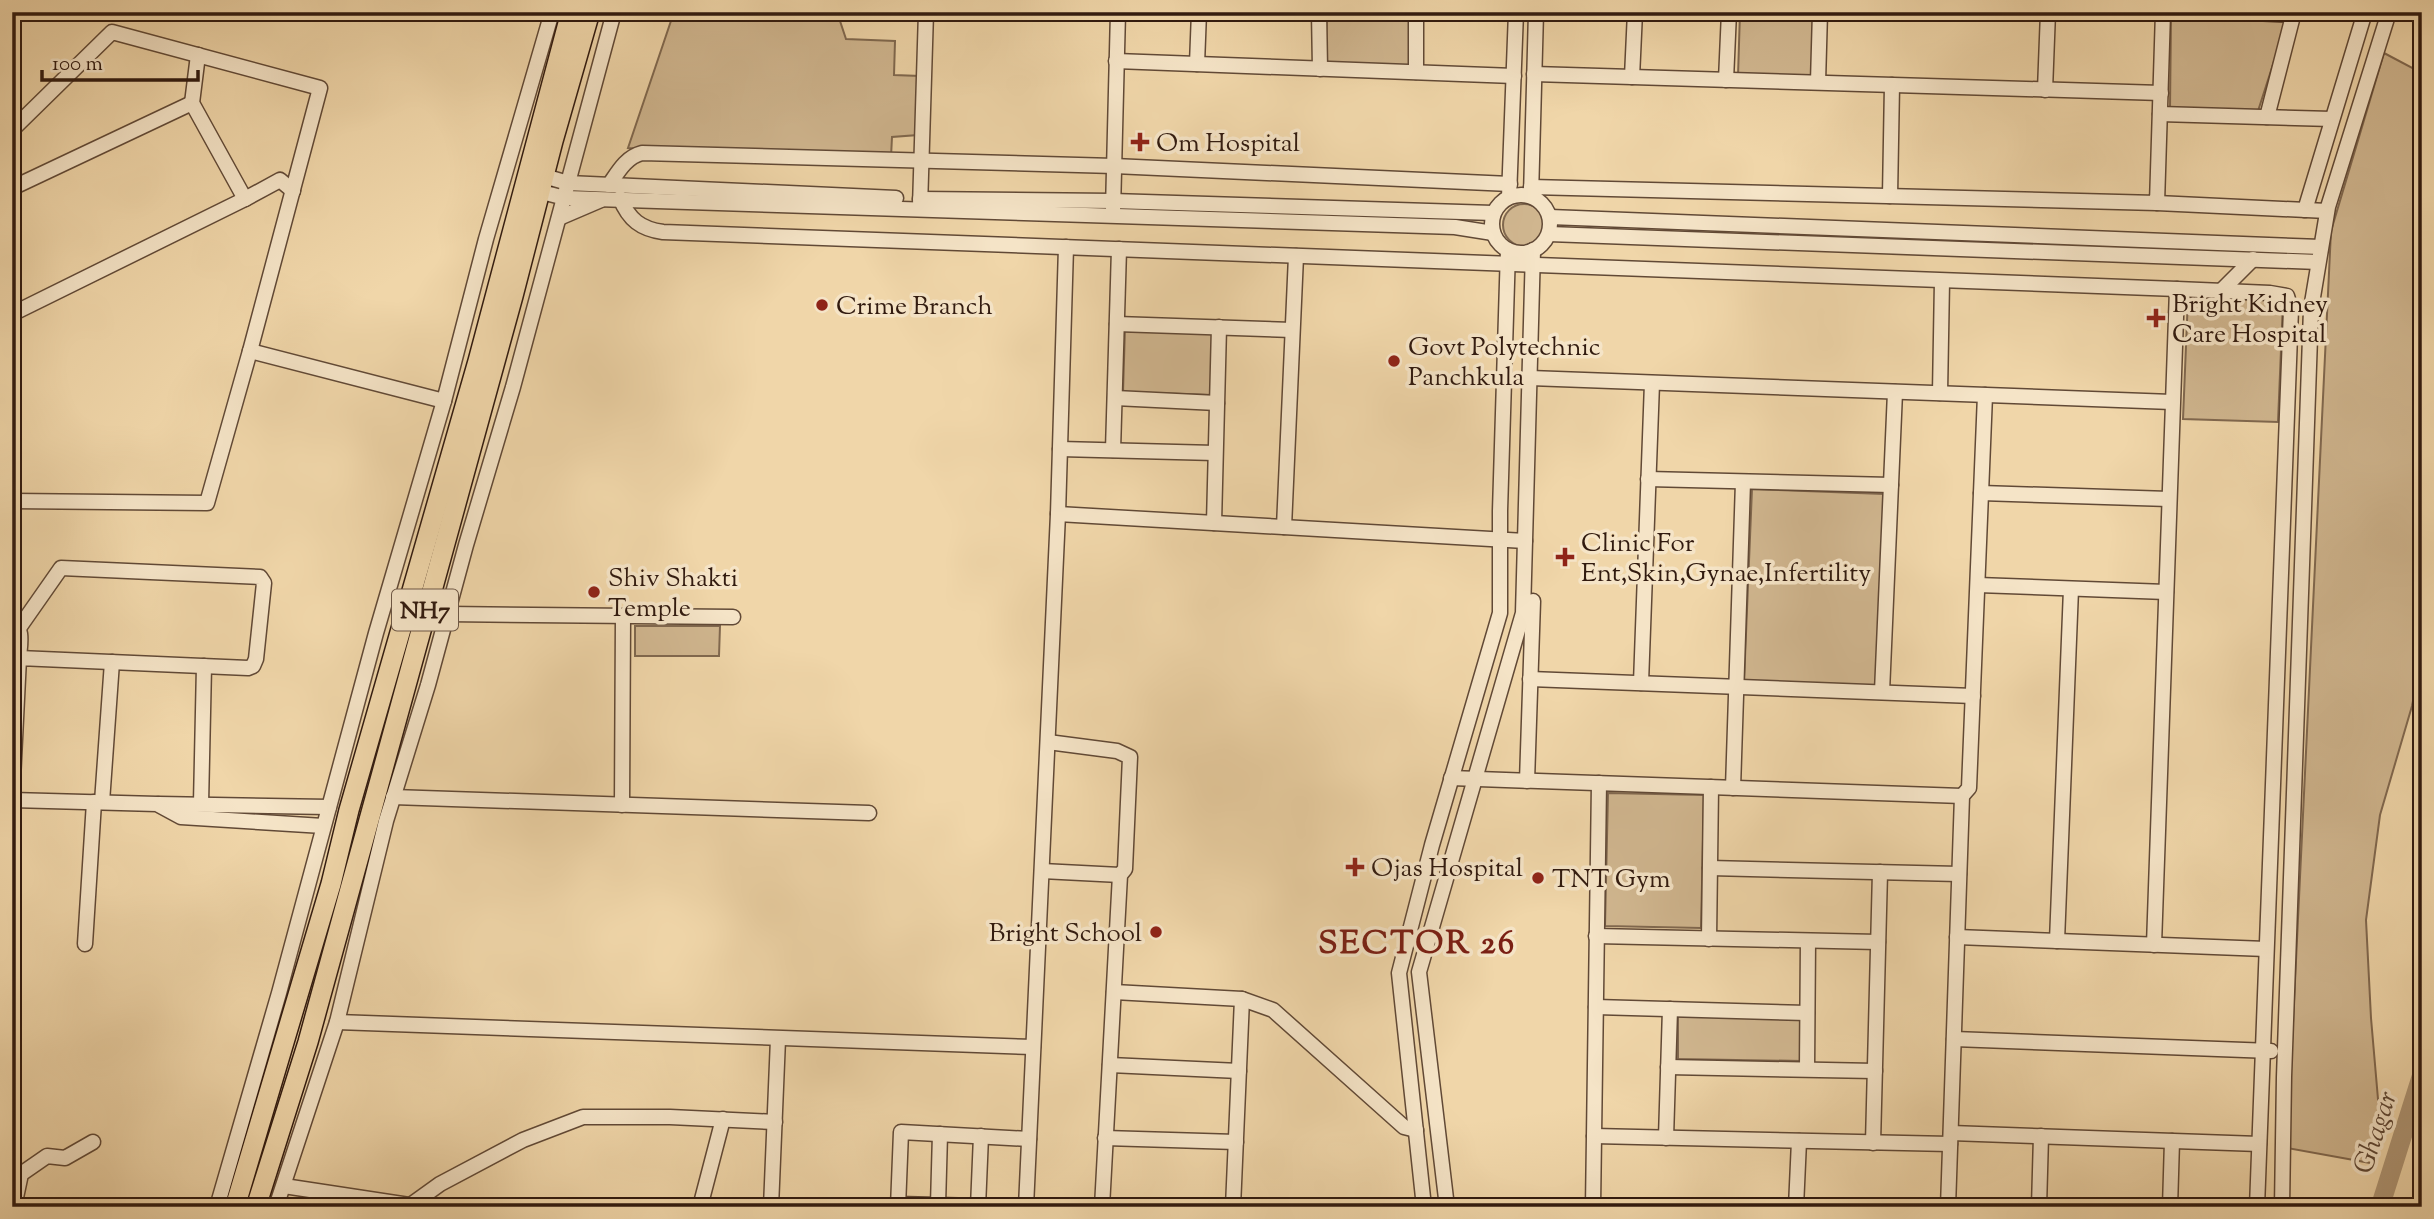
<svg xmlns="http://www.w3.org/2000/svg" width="2434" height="1219" viewBox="0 0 2434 1219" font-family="'Sorts Mill Goudy',serif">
<rect width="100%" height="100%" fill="#f0d6a9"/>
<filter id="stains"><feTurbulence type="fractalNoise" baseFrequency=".00286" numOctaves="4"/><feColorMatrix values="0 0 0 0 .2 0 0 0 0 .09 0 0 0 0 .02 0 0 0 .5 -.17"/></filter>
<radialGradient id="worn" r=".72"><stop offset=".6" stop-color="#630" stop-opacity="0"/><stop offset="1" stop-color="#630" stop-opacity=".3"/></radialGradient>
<g fill="#d0b68f" stroke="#80684f" stroke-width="2">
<path d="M674 12H837L846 39 895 41 894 75 920 76 918 135 892 137 891 157 628 148Z"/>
<path d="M1327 12H1411L1409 68 1325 65Z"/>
<path d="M1740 12H1814L1812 78 1738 76Z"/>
<path d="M2171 16 2287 21 2258 111 2170 108Z"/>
<path d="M2384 53 2422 73V656L2412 706 2380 815 2366 920 2371 1018 2381 1134 2376 1164 2287 1148 2331 231Z"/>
<circle cx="1524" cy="225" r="21"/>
<path d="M2188 297 2283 301 2278 422 2183 419Z"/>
<path d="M1125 328 1215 331 1213 395 1123 392Z"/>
<path d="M1752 489 1884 494 1877 687 1744 682Z"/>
<path d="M635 626H720L719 656H635Z"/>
<path d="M1608 793 1704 795 1701 928 1605 926Z"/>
<path d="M1678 1015 1802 1018V1061L1678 1059Z"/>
</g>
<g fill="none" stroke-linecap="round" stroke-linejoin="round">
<path stroke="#af9675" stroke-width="19" d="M2380 1207 2422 1074"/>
<defs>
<g id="minor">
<path d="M1319 12 1320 69"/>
<path d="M1416 12V72"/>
<path d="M2233 12 2293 15"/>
<path d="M198 55 192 103 245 199 280 180 293 191"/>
<path d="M1116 61 1514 76"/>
<path d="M1197 64 1199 12"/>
<path d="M1534 74 2161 93"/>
<path d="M1632 77 1635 12"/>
<path d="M1726 80 1729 12"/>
<path d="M1818 82 1820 12"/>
<path d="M2045 90 2048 12"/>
<path d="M2160 114 2332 119"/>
<path d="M2267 117 2294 12"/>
<path d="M12 130 112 32 320 88 250 351"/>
<path d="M537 174 568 183 896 198"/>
<path d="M609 185C618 172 626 157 642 153L1114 166 1510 184"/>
<path d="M1531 187 2157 203 2163 12"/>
<path d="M12 188 192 103"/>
<path d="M534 190 565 198 1455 227 1493 233"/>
<circle cx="1521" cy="224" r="29"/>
<path d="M1531 196 1536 12"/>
<path d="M1890 196 1892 85"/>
<path d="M1509 197 1516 12"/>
<path d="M620 198C629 220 641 229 663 232L2177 289 2270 293 2287 296 2291 309 2257 1207"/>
<path d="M920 199 1113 201 1493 213"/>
<path d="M2157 203 2327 211"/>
<path d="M920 207 926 12"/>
<path d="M1113 210 1118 12"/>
<path d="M2305 210 2365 12"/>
<path d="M1550 217 2321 247"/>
<path d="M559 218 601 200"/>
<path d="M1549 234 2318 262"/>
<path d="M2221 291 2253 259"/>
<path d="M12 314 245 199"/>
<path d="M1117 324 1292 330"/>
<path d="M1530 378 2172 402"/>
<path d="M1940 393 1942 281"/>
<path d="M1115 398 1217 403"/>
<path d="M1060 449 1215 453"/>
<path d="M1113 450 1119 249"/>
<path d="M1648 479 1891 485"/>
<path d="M1981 493 2169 499"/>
<path d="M12 501 207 503 250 351 444 401"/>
<path d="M1058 514 1525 541"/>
<path d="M1214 523 1219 327"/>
<path d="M1284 527 1296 256"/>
<path d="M1978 585 2166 592"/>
<path d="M447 614 733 617"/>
<path d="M12 619C24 630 20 643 19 658"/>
<path d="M1530 679 1973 696"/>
<path d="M1641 683 1652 383"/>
<path d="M1882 692 1895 392"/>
<path d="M1048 742 1117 751 1130 757 1125 869 1120 875 1102 1207"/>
<path d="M1451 778 1962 796"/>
<path d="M1527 781 1533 601"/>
<path d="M1733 788 1743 482"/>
<path d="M393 797 869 813"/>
<path d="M12 800 19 658 248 668 253 666 256 659 264 583 260 577 61 568 19 628"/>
<path d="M12 800 157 804 181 817 323 826"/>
<path d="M102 802 112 662"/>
<path d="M159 804 329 807"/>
<path d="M201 804 204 666"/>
<path d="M622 805 623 616"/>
<path d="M1710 868 1959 874"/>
<path d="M1042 871 1120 875"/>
<path d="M1596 936 1878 942"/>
<path d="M1957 937 2266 949"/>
<path d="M1709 939 1711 787"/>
<path d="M2057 941 2071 589"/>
<path d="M85 944 94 802"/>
<path d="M2154 945 2177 289"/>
<path d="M1114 992 1242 999 1273 1010 1404 1127 1416 1130"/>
<path d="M1596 1007 1807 1013"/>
<path d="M337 1022 1033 1047"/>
<path d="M1954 1039 2271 1051"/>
<path d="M1110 1065 1239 1071"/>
<path d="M1668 1067 1875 1071"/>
<path d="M1807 1069 1808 941"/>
<path d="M1951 1133 2259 1144"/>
<path d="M1594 1136 1950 1144"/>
<path d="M1105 1138 1236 1142"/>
<path d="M1666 1138 1670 1009"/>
<path d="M1873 1143 1880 872"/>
<path d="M284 1186 409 1205"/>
<path d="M898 1204 978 1206"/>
<path d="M938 1205 940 1134"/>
<path d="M14 1207 21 1174 47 1156 65 1158 93 1142"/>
<path d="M217 1207 279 993 376 633 444 401 486 239 552 12"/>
<path d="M276 1207 337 1022 386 821 428 685 466 545 513 387 614 12"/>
<path d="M408 1207 440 1184 523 1140 583 1117H670L775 1122"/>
<path d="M700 1207 723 1119"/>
<path d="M771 1207 778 1039"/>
<path d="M898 1207 901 1132 1029 1139"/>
<path d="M978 1207 981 1136"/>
<path d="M1026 1207 1058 514 1066 247"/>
<path d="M1233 1207 1242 999"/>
<path d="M1424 1207 1399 973 1432 845 1500 613V511L1508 250"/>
<path d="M1447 1207 1419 972 1523 613 1533 250"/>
<path d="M1593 1207 1599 783"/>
<path d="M1796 1207 1799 1141"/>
<path d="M1948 1207 1962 796 1969 788 1985 395"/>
<path d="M2039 1207 2041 1136"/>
<path d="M2170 1207 2172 1141"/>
<path d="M2282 1207 2284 1077 2311 309 2328 207 2389 12"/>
</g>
<g id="highway">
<path d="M235 1207 331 884 349 810 478 361 571 12"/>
<path d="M256 1207 308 1042 513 296 553 141 590 12"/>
</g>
</defs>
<use href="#minor" stroke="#614936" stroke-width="17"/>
<use href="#highway" stroke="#311a0f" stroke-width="22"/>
<use href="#minor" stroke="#f5e4c7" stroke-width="14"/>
<use href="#highway" stroke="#f0d6a9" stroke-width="19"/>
</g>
<g fill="#8f2418" stroke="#f5e4c7" stroke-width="2.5">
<path d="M1136.5 131.5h7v7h7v7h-7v7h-7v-7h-7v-7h7z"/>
<circle cx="822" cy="305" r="7"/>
<path d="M2152.5 307.5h7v7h7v7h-7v7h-7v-7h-7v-7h7z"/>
<circle cx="1394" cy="361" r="7"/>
<path d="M1561.5 546.5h7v7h7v7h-7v7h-7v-7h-7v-7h7z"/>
<circle cx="594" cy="592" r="7"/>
<path d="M1351.5 856.5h7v7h7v7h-7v7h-7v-7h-7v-7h7z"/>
<circle cx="1538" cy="878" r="7"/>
<circle cx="1156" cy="932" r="7"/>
</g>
<g text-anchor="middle" stroke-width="7" stroke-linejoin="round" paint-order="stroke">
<rect fill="#f5e4c7" stroke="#6c5746" stroke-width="2" x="392" y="589.5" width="66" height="41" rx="5"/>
<g font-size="24" font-weight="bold" fill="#311a0f">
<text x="425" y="618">NH7</text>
</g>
<g font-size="26" fill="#311a0f" stroke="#f5e4c7" text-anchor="start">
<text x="1156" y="151">Om Hospital</text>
<text x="2172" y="312">Bright Kidney<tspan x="2172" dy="30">Care Hospital</tspan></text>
<text x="836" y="314">Crime Branch</text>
<text x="1408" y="355">Govt Polytechnic<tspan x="1408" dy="30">Panchkula</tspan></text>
<text x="1581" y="551">Clinic For<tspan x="1581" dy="30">Ent,Skin,Gynae,Infertility</tspan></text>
<text x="608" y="586">Shiv Shakti<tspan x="608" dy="30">Temple</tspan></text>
<text x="1371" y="876">Ojas Hospital</text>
<text x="1552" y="887">TNT Gym</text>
<text x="1142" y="941" text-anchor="end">Bright School</text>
</g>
<g font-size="28" font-style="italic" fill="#5d4533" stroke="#f5e4c7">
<text transform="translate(2374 1132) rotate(-72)" y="10">Ghagar</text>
</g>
<g font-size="33" font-weight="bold" letter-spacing="2" fill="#7a1f14" stroke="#f5e4c7">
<text x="1417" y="953">SECTOR 26</text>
</g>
</g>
<rect width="2434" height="1219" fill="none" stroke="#f0d6a9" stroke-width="42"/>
<rect x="14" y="14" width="2406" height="1191" fill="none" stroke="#311a0f" stroke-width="3.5"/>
<rect x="21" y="21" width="2392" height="1177" fill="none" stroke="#311a0f" stroke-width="2"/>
<path d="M42 70v10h156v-10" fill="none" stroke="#311a0f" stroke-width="3.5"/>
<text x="52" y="70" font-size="21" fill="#311a0f" stroke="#f5e4c7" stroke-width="5" paint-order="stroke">100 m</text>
<rect width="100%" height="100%" filter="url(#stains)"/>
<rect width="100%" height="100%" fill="url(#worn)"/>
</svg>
